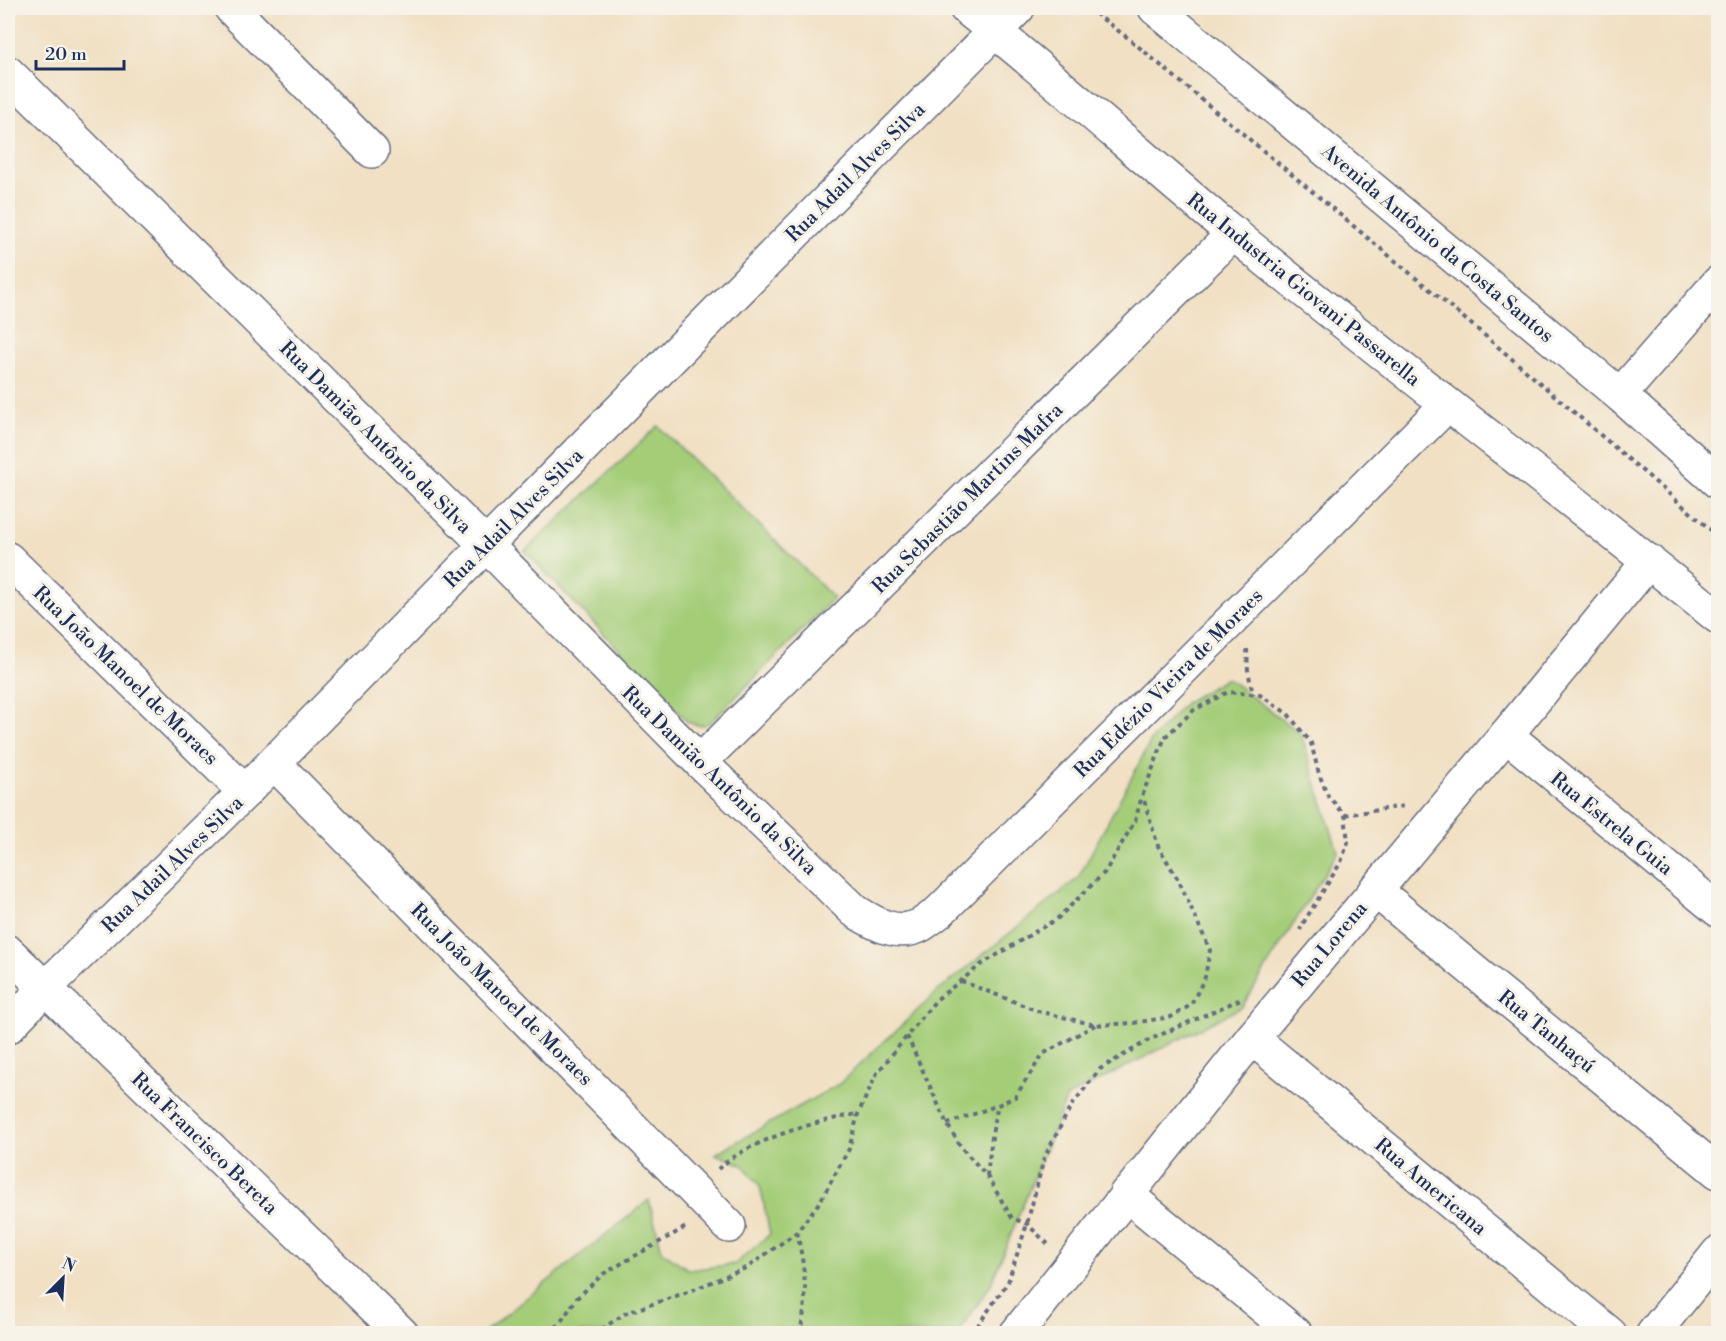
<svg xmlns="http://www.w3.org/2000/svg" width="1726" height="1341" viewBox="0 0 1726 1341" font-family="'Libre Bodoni',serif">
<rect width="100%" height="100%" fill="#f7f3e8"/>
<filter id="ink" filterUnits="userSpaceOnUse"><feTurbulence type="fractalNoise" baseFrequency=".0167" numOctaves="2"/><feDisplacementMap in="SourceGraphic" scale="12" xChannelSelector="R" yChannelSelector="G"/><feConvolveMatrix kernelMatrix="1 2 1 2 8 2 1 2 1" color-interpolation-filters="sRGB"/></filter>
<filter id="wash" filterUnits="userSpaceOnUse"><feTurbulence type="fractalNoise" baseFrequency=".008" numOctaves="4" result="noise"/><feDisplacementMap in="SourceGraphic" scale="24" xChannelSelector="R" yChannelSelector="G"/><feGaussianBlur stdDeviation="1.35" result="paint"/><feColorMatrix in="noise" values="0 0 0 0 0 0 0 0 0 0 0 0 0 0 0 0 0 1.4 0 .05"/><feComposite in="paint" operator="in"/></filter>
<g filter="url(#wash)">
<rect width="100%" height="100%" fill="#f1e0c3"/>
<g fill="#a4cd78" stroke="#607e6b" stroke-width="1.5">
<path d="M658 426 834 598 713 720C704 727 698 726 688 722L525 551Z"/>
<path d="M1227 678 1301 734 1338 852 1242 1007 1067 1097 990 1286 958 1333H483L649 1200 662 1251 689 1270 735 1264 770 1234 760 1186 743 1165 715 1154 839 1084 937 992 1078 878 1152 739 1185 703Z"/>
</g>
</g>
<g filter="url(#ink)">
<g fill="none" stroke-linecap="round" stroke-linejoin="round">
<defs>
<g id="minor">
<path d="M231 8 372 151"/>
<path d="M966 8C1057 81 1144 159 1234 234 1393 365 1558 488 1718 617"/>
<path d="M1155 8 1620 395 1718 482"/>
<path d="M8 73 486 545 700 762 855 911C875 924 898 937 921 925 927 921 934 916 940 911L1447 405"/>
<path d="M1620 395 1718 283"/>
<path d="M8 559 245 792"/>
<path d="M1506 735 1718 910"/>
<path d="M700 762 1234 233"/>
<path d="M274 763 729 1226"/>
<path d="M1375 890 1718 1172"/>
<path d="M8 952 402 1334"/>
<path d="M8 1027 45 988 245 792 486 545 1018 8"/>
<path d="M1252 1038 1610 1334"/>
<path d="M1126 1194 1296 1334"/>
<path d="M1016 1334 1252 1038 1506 735 1649 561"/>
<path d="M1653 1334 1718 1253"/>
</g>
</defs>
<use href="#minor" stroke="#666d81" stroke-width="36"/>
<g stroke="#666d81" stroke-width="4" stroke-dasharray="4.5 4.5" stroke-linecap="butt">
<path d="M1088 8 1128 38 1483 334 1718 536"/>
<path d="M1247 649 1248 670 1253 695"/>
<path d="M1345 815 1404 806"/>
<path d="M961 981 1038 1011 1095 1025 1133 1023 1171 1017 1191 1005 1205 977 1210 950 1179 881 1158 846 1143 797"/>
<path d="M907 1036 947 1124 961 1147 987 1176 1012 1218 1027 1224 1048 1244"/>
<path d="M947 1124 998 1105 1015 1097 1043 1054 1095 1025"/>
<path d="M718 1169C749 1140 816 1121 857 1114"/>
<path d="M987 1176 994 1121 998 1106"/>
<path d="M797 1232C804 1265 810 1300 799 1334"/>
<path d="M549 1334 560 1323 577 1298 603 1274 686 1227"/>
<path d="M594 1334 626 1313 685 1293 748 1267 797 1232 821 1200 849 1149 858 1114 877 1073 936 1000 982 964 1058 918 1105 872 1135 821 1142 796 1165 737 1194 710 1228 692 1260 695 1288 714 1311 743 1319 774 1328 796 1345 815 1348 842 1341 862 1302 925 1300 930"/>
<path d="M972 1334 1008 1282 1027 1224 1044 1158 1071 1106 1100 1069 1149 1040 1243 998"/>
</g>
<use href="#minor" stroke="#fff" stroke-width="33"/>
</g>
</g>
<g text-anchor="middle" stroke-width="6" stroke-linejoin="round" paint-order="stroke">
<g font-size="20" fill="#1b2f5e" stroke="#f7f3e8">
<text transform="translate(855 172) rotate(-45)" y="7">Rua Adail Alves Silva</text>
<text transform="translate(1438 243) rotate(40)" y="7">Avenida Antônio da Costa Santos</text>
<text transform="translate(1304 289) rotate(39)" y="7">Rua Industria Giovani Passarella</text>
<text transform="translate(376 437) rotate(45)" y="7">Rua Damião Antônio da Silva</text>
<text transform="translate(967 498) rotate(-45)" y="7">Rua Sebastião Martins Mafra</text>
<text transform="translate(513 518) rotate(-45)" y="7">Rua Adail Alves Silva</text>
<text transform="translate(126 675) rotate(44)" y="7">Rua João Manoel de Moraes</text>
<text transform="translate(1168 683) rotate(-45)" y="7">Rua Edézio Vieira de Moraes</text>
<text transform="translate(720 780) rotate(44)" y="7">Rua Damião Antônio da Silva</text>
<text transform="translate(1612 823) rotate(39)" y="7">Rua Estrela Guia</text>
<text transform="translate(172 864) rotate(-44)" y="7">Rua Adail Alves Silva</text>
<text transform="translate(1329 944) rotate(-50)" y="7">Rua Lorena</text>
<text transform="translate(502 994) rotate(45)" y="7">Rua João Manoel de Moraes</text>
<text transform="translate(1547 1031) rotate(39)" y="7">Rua Tanhaçú</text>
<text transform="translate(205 1143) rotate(44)" y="7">Rua Francisco Bereta</text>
<text transform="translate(1431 1186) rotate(40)" y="7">Rua Americana</text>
</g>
</g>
<rect width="1726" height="1341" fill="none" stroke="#f7f3e8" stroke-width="30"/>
<g transform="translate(63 1278) rotate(24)" stroke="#f7f3e8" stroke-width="4.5" paint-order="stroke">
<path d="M0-4.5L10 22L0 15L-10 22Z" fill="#1b2f5e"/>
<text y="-9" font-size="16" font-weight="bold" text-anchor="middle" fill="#1b2f5e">N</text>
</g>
<path d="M36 60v9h88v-9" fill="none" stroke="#1b2f5e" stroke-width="3"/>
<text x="45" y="60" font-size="18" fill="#1b2f5e" stroke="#f7f3e8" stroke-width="4.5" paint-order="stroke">20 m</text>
</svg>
